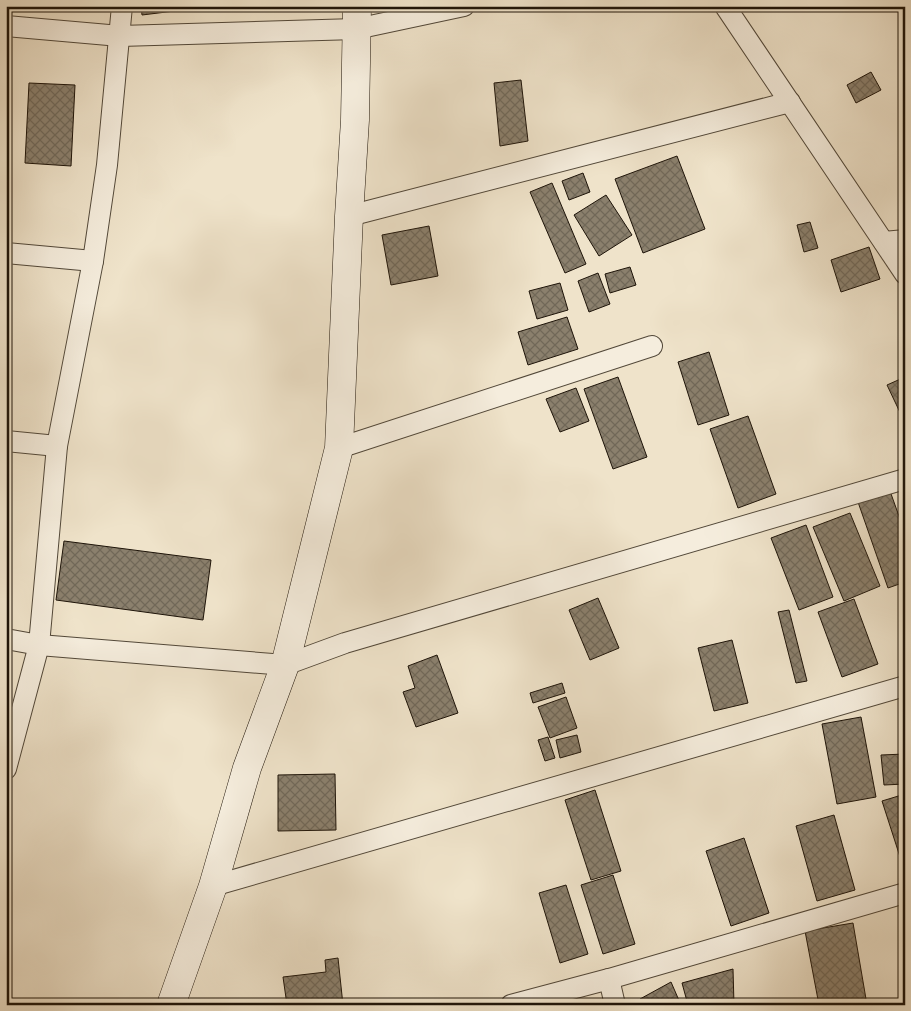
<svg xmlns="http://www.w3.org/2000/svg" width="911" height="1011" viewBox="0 0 911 1011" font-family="Cardo,serif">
<defs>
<pattern id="building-cross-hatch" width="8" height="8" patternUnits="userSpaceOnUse" patternTransform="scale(1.25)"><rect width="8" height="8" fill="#8b806d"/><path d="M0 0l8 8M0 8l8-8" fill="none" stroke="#716858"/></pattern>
</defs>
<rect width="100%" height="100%" fill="#efe3ca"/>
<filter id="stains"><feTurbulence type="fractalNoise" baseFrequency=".004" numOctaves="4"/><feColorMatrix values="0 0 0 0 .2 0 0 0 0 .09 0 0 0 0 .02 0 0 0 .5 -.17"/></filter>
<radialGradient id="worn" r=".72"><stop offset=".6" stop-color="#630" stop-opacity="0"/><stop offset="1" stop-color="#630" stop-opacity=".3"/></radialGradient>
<g fill="url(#building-cross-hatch)" stroke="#1e1409">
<path d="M141 6H215L142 15Z"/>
<path d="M871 72 881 90 856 103 847 85Z"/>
<path d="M521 80 528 141 500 146 494 83Z"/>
<path d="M29 83 75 85 71 166 25 163Z"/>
<path d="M677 156 705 229 643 253 615 179Z"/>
<path d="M583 173 590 192 569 200 562 181Z"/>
<path d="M552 183 586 264 565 273 530 192Z"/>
<path d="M606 195 632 235 599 256 574 215Z"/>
<path d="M810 222 818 248 804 252 797 225Z"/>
<path d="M429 226 438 276 391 285 382 235Z"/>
<path d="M869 247 880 279 841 292 831 260Z"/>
<path d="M630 267 636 285 610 293 605 274Z"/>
<path d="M598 273 610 304 589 312 578 281Z"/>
<path d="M560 283 568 310 537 319 529 291Z"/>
<path d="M567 317 578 349 528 365 518 332Z"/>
<path d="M709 352 729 415 698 425 678 362Z"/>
<path d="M618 377 647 457 613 469 584 389Z"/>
<path d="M905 377V423L887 385Z"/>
<path d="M576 388 589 421 560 432 546 399Z"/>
<path d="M748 416 776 494 738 508 710 429Z"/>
<path d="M890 491 905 533V582L888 588 858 502Z"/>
<path d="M850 513 880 586 844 601 813 527Z"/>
<path d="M806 525 833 597 799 610 771 538Z"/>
<path d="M64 541 211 560 203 620 56 600Z"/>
<path d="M598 598 619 648 590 660 569 610Z"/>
<path d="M854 599 878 664 842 677 818 612Z"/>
<path d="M789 610 807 681 796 683 778 612Z"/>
<path d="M732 640 748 703 714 711 698 648Z"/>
<path d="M437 655 458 713 416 727 403 692 415 688 408 666Z"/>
<path d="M562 683 565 693 533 703 530 693Z"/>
<path d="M566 697 577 728 550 738 538 707Z"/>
<path d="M861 717 876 797 837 804 822 724Z"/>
<path d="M577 735 581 752 560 758 556 740Z"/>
<path d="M548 737 555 758 545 761 538 740Z"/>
<path d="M905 754V784L884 785 881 755Z"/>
<path d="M335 774 336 830 278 831V775Z"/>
<path d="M595 790 621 871 591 880 565 800Z"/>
<path d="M905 794V859L901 860 882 801Z"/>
<path d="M834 815 855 890 817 901 796 826Z"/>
<path d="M744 838 769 913 731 926 706 851Z"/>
<path d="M613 875 635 944 603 954 581 885Z"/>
<path d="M566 885 588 954 560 963 539 893Z"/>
<path d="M853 923 866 999 833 1005H819L805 931Z"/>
<path d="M338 958 343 1005H287L283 977 326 972 325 960Z"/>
<path d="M733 969 734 1005H688L682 983Z"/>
<path d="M671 982 681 1005H642L640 999Z"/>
<path d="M796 1001 797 1005H783V1004Z"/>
</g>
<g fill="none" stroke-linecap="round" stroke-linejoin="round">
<defs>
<g id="street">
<path d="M725 6 905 274"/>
<path d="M6 26 120 36 356 29 464 6"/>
<path d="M349 216 790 102"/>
<path d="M884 242 905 240"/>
<path d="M6 253 93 261"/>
<path d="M6 441 57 446"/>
<path d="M339 448 652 346"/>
<path d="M6 639 39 645 285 665 345 643 905 479"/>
<path d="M6 769 39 645 57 446 93 261 107 165 122 6"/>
<path d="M213 886 905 686"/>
<path d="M609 979 615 1005"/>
<path d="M511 1005 609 979 905 893"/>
</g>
<path id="secondary" d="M171 1005 213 886 247 768 285 665 339 448 349 216 355 120 357 6"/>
</defs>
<use href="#street" stroke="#524839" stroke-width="22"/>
<use href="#secondary" stroke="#1e1409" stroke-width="29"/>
<use href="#street" stroke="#f5eddd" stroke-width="20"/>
<use href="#secondary" stroke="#f5eddd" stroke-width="28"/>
</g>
<rect width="911" height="1011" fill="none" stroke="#efe3ca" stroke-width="25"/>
<rect x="8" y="8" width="896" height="996" fill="none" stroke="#1e1409" stroke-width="2.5"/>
<rect x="12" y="12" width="886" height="986" fill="none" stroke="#1e1409"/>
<rect width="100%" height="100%" filter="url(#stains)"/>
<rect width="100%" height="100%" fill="url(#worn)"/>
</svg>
